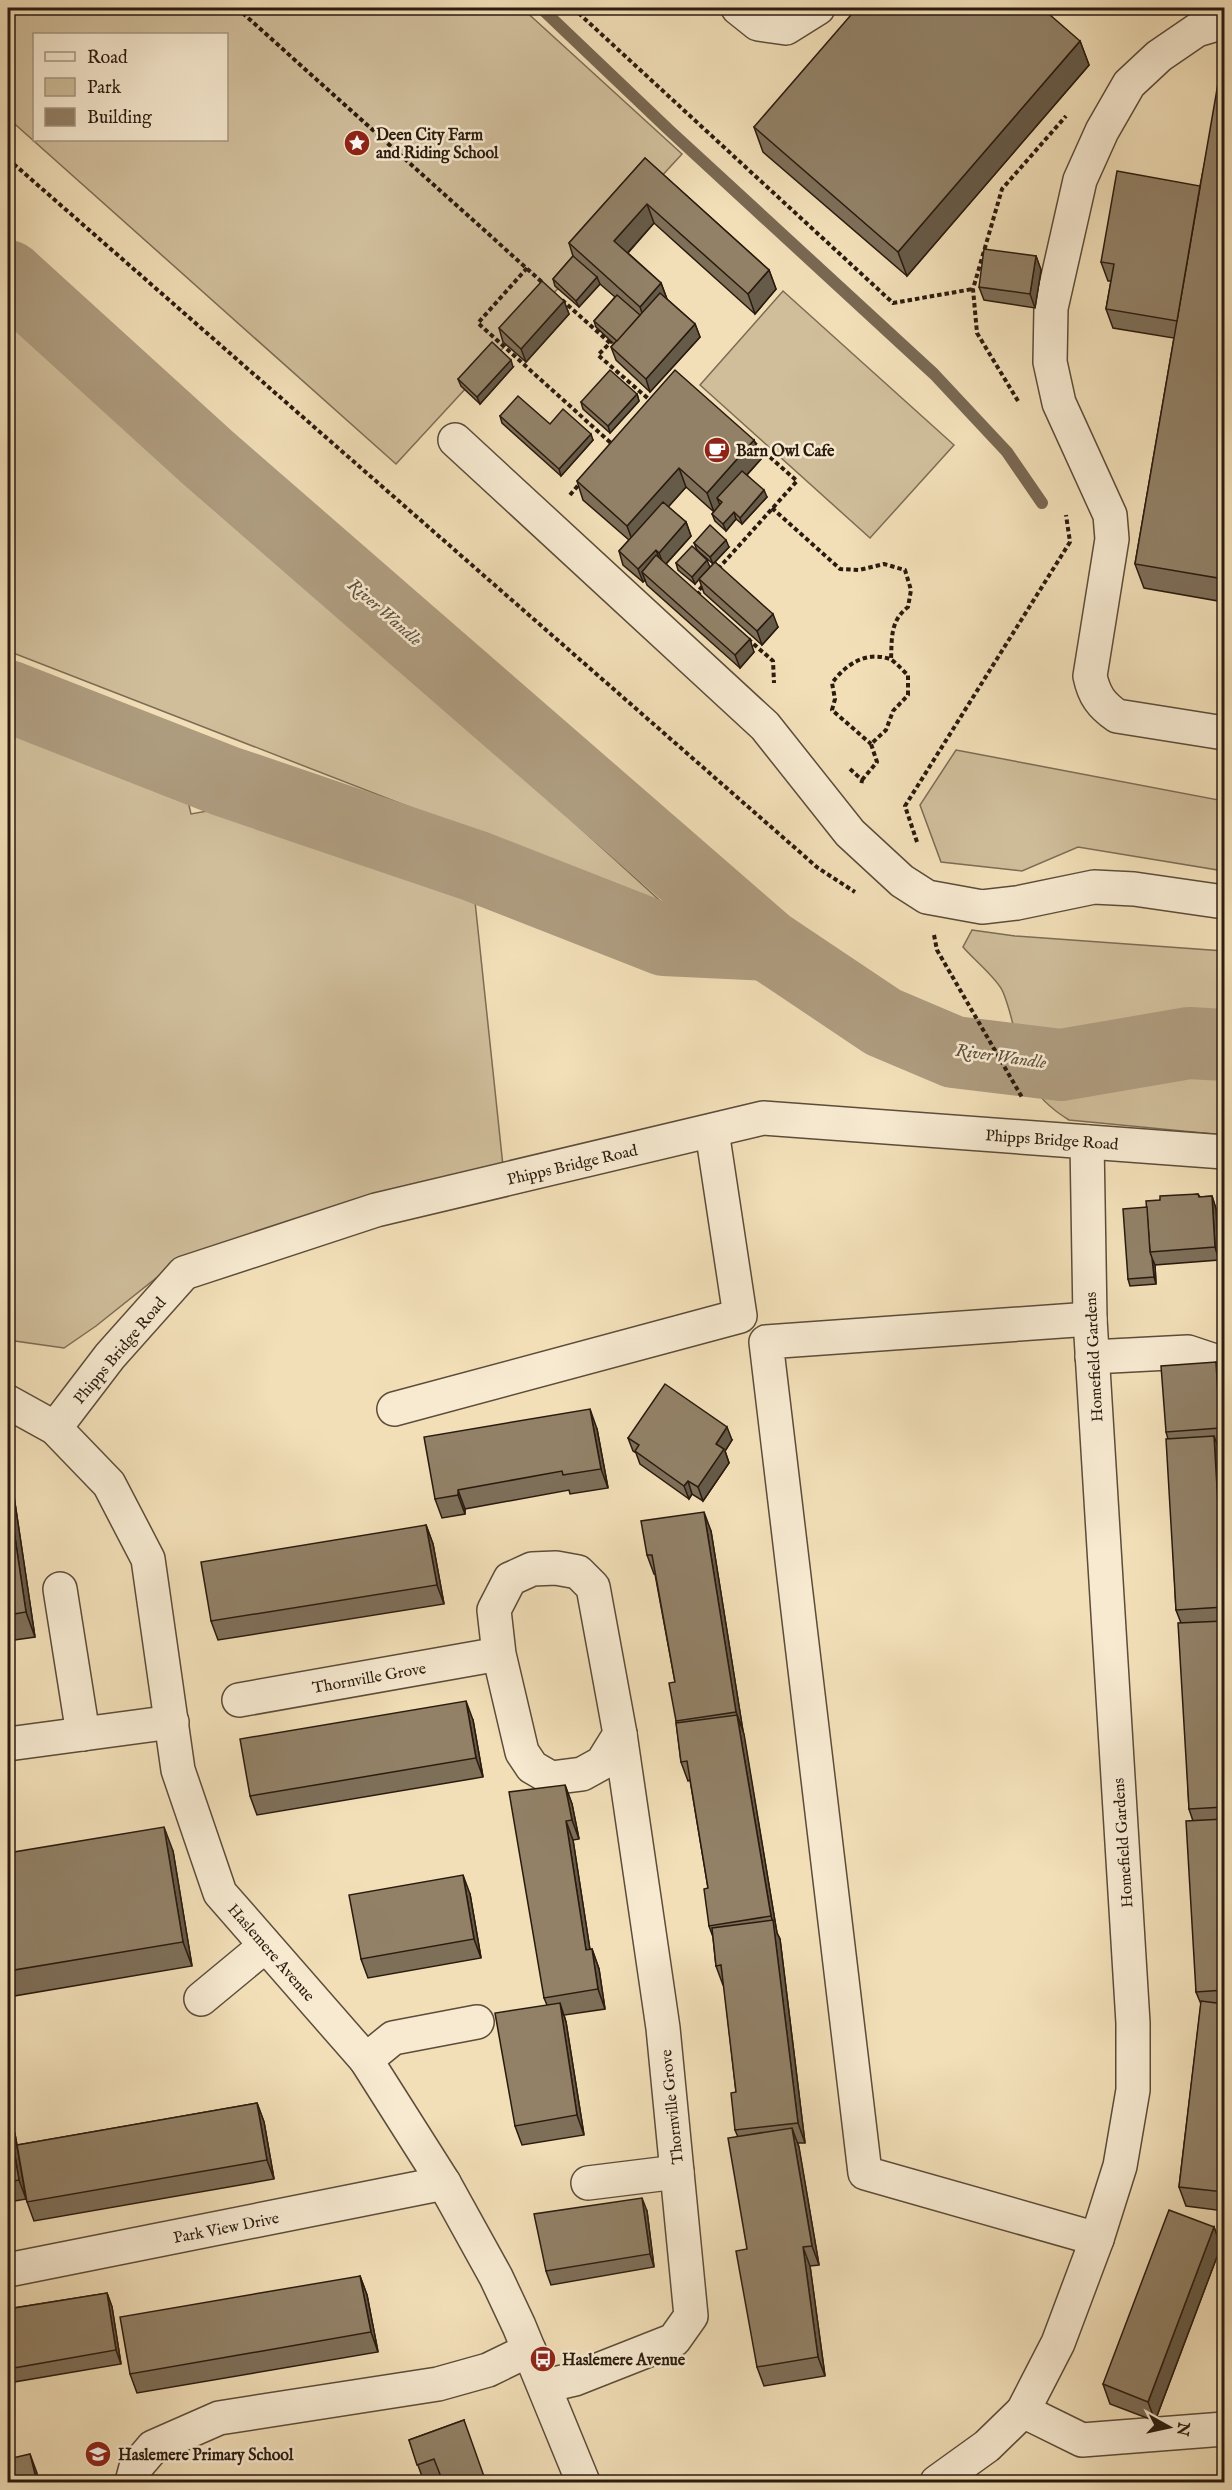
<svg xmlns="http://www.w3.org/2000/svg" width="1232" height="2490" viewBox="0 0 1232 2490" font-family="'IM FELL English',serif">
<rect width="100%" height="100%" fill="#f2dfb8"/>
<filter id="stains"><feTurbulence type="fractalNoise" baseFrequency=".00333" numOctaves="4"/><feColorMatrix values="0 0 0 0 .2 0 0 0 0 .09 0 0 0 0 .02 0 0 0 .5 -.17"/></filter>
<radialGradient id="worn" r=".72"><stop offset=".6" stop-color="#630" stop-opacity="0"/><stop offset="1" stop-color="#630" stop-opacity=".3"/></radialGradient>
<g fill="#d0be9b" stroke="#7d6c55" stroke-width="1.5" fill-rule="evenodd">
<path d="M8 8H522L682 154 396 464 8 118ZM34 34H226V140H34Z"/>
<path d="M783 291 954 445 870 538 700 385Z"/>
<path d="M8 313 185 469 667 907 8 651Z"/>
<path d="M8 719 58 745 194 795 188 801 191 814 224 808 474 892 503 1166 180 1259 96 1326 64 1348 8 1340Z"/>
<path d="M956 750 1224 801V871L1078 847 1022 871 941 862 920 805Z"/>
<path d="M972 930 1015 936 1224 951V1135L1069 1120C1010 1084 1025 1046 1003 992 998 979 973 959 963 947Z"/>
</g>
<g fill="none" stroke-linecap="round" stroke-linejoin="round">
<path stroke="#796852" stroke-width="12" d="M541 8 669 130 934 374 1007 452 1042 503"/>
<g stroke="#ae9c7f" stroke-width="72">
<path d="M8 276 208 458 768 945 883 1022 954 1052 1061 1065 1189 1043 1224 1045"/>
<path d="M8 696 225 781 475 866 664 940 768 945"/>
</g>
<defs>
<g id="minor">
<path d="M738 8 758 24 786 28 818 8"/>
<path d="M1224 22 1197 30 1159 56 1129 84 1102 131 1080 180 1051 308 1050 362 1059 403 1110 515 1112 539 1090 676C1094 695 1101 705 1117 716L1224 733"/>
<path d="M455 440 765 726 850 833 902 881 927 897 982 907 1017 903 1094 887 1134 889 1224 902"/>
<path d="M1090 1319 766 1342 865 2173 1097 2239"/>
<path d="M1092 1357 1188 1352 1224 1364"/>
<path d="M8 1402 55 1428 109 1484 148 1559 178 1770 220 1893 366 2060 444 2183 496 2277 519 2326 583 2482"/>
<path d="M394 1409 740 1316 712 1131"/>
<path d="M55 1428 110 1356 184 1273 376 1210 763 1118 1224 1152"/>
<path d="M60 1589 83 1734"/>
<path d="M239 1700 499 1654 494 1610 510 1579 532 1569 556 1568 578 1572 593 1587 620 1734 602 1763 582 1774 551 1778 532 1767 522 1752 499 1654"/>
<path d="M8 1744 172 1722"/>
<path d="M201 1999 265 1946"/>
<path d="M366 2060 393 2038 477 2022"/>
<path d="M588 2183 677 2172"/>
<path d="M8 2270 444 2183"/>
<path d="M545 2386 575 2379 674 2340 691 2316 663 2028 620 1734"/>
<path d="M1023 2411 1082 2440 1224 2429"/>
<path d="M132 2482 136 2467 153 2447 219 2418 438 2384 488 2370 529 2350"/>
<path d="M937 2482 987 2446 1023 2411 1058 2343 1097 2239 1120 2166 1133 2090V2023L1090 1319 1087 1142"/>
</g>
</defs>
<use href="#minor" stroke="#5c4c39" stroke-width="36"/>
<g stroke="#2a1b0f" stroke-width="4" stroke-dasharray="4.5 3" stroke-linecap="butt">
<path d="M237 8 543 283"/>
<path d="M573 8 893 303 973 289"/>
<path d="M8 159 818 868 855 892"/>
<path d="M527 268 478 323 612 444"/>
<path d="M562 300 610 343 598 355 652 402"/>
<path d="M1018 401 977 333 973 289 1002 189 1066 116"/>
<path d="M570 495 581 482"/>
<path d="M772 508 840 569 859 570 884 564 905 570 911 590 908 607C890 621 892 638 891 659"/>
<path d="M718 569 797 481 754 443"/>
<path d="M700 595 697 592 705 584"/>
<path d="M748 639 773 661 774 683"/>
<path d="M850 769 862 780 861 786"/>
<path d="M862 780 877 762 871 744 886 730 893 711 908 695V675C903 671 896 662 890 659 866 651 846 664 832 683L835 699 832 710 871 744"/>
<path d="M917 842 905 806 1070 542 1066 515"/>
<path d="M934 935 937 950 1023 1099"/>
</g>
<use href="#minor" stroke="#f7ead1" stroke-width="33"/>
</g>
<g fill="#7e6f59" stroke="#2a1b0f" stroke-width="1.5">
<path d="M1080 41 1089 65 907 276 763 152 754 127Z"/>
<path d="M1224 66V602L1144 588 1135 564 1174 338 1113 328 1106 309 1111 281H1108L1101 262 1200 186Z"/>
<path d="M645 158 769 270 776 289 755 314 654 223 628 253 661 283 667 299 695 324 700 337 650 392 616 360 611 347 614 344 596 327 594 321 615 297 600 284 579 307 555 286 553 279 573 256 569 243Z"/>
<path d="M1036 256 1041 270 1035 308 984 300 979 287Z"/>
<path d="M564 301 569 314 526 362 503 342 499 328Z"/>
<path d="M513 367 480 404 461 386 458 379Z"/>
<path d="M637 394 639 401 610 433 583 409 581 402Z"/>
<path d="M500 416 550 424 593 440 561 476 502 423Z"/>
<path d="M754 440 761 459 747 475 767 497 742 524 736 519 726 531 715 521 712 514 720 505 714 512 686 487 668 507 686 522 691 536 666 564 754 652 740 668 647 585 645 580 643 582 623 565 619 551 629 540 583 500 577 481Z"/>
<path d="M694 543 729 547 715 562 778 627 762 645 704 593 699 579 713 564 697 550Z"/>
<path d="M707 560 695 584 678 570 676 563Z"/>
<path d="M1198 1194 1200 1197 1212 1196 1216 1209 1219 1260 1155 1265 1156 1284 1130 1286 1128 1279 1147 1207 1160 1200Z"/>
<path d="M1216 1362 1221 1376 1224 1436V1441L1216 1442 1221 1455 1224 1520V2211L1186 2206 1179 2187 1201 2004 1196 1992 1193 1821 1189 1809 1181 1623 1176 1610 1168 1439 1166 1432Z"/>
<path d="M597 1429 608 1488 570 1494 569 1490 465 1509V1514L442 1518 435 1499Z"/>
<path d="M628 1438 732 1440 725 1451 729 1463 703 1501 692 1494 689 1499 640 1464 636 1453 633 1451Z"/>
<path d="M8 1456 35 1637 8 1641Z"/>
<path d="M426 1525 433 1544 444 1604 218 1640 211 1621Z"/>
<path d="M711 1531 743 1731 777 1933 780 1939 805 2143H798L819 2265 810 2266 825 2376 764 2386 757 2367 738 2137 735 2130 736 2092 724 1985H723L716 1966 713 1937 709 1926 708 1888 690 1780 688 1781 681 1762 676 1721 675 1682 655 1574H654L647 1555Z"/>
<path d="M473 1720 483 1777 257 1815 250 1796Z"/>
<path d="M565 1785 572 1804 579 1839 573 1840 590 1950 592 1949 599 1969 605 2009 564 2015 566 2022 584 2135 522 2145 515 2126 547 2005 544 1998Z"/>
<path d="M173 1851 192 1966 8 1997V1853Z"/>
<path d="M470 1894 481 1958 368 1978 361 1959Z"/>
<path d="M257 2103 264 2122 274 2179 34 2221 26 2199 8 2202V2115L15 2134 17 2145Z"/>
<path d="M647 2211 654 2267 551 2285 546 2271Z"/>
<path d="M1214 2227 1221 2246 1155 2421 1110 2404 1103 2384Z"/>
<path d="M360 2276 367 2295 378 2352 137 2393 130 2374Z"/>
<path d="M107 2293 112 2307 121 2364 8 2383V2309Z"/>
<path d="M464 2420 441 2478 428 2482H424L409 2440Z"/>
</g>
<g fill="#665a48" stroke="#2a1b0f" stroke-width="1.5">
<path d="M1080 41 1089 65 907 276 898 252Z"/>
<path d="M647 204 654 223 621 260 614 241Z"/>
<path d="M1036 256 1041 270 1035 308 1030 294Z"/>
<path d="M769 270 776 289 755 314 748 294Z"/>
<path d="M597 277 600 284 579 307 576 301Z"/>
<path d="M661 283 668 302 644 319 640 307Z"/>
<path d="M564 301 569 314 526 362 521 349Z"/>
<path d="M695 324 700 337 650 392 646 379Z"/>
<path d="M511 360 513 367 480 404 477 397Z"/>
<path d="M637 394 639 401 610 433 608 426Z"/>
<path d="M591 434 593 440 561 476 559 469Z"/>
<path d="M754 440 761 459 722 502 717 498 720 505 714 512 707 493Z"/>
<path d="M679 468 686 487 634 545 627 526Z"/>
<path d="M764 490 767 497 742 524 740 518Z"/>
<path d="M734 512 736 519 726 531 723 524Z"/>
<path d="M686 522 691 536 664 566 659 553Z"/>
<path d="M726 540 729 547 713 564 710 557Z"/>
<path d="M656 550 661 563 642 572 645 580 643 582 638 569Z"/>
<path d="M707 560 710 567 695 584 692 577Z"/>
<path d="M773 614 778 627 762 645 757 631Z"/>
<path d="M750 639 754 652 740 668 735 655Z"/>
<path d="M1212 1196 1216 1209 1219 1260 1215 1247Z"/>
<path d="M1152 1258 1155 1265 1156 1284 1154 1277Z"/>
<path d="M1216 1362 1221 1376 1224 1440 1220 1428Z"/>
<path d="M590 1409 597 1429 608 1488 601 1469Z"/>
<path d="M727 1427 732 1440 725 1451 729 1463 703 1501 698 1487 716 1444Z"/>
<path d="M1214 1436 1221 1455 1224 1520V1610V1607Z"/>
<path d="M8 1456 35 1637 26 1612 8 1490Z"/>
<path d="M688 1481 692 1494 689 1499 684 1486Z"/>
<path d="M458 1490 465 1509V1514L458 1495Z"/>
<path d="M704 1512 711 1531 743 1731 736 1712Z"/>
<path d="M426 1525 433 1544 444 1604 437 1585Z"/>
<path d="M466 1701 473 1720 483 1777 476 1758Z"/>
<path d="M737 1715 744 1734 777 1933 780 1939 805 2143 798 2123 773 1922 771 1916Z"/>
<path d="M565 1785 572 1804 579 1839 572 1820Z"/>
<path d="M566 1821 573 1840 593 1969 586 1950Z"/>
<path d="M164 1827 173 1851 192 1966 183 1942Z"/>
<path d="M463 1875 470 1894 481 1958 474 1939Z"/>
<path d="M592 1949 599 1969 605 2009 598 1989Z"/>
<path d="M560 2003 566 2022 584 2135 577 2115Z"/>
<path d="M257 2103 264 2122 274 2179 267 2160Z"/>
<path d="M8 2115 15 2134 26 2199 19 2180Z"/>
<path d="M792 2128 799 2147 819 2265 812 2246Z"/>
<path d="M642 2198 647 2211 654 2267 650 2254Z"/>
<path d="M1214 2227 1221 2246 1155 2421 1148 2402Z"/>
<path d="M803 2247 810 2266 825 2376 818 2357Z"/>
<path d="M360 2276 367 2295 378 2352 371 2332Z"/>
<path d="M107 2293 112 2307 121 2364 116 2350Z"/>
<path d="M30 2454 37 2473 39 2482H37Z"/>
</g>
<g fill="#928167" stroke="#2a1b0f" stroke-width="1.5">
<path d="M857 8H1042L1080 41 898 252 754 127Z"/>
<path d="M1221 66H1224V579L1135 564Z"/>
<path d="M645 158 769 270 748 294 647 204 614 241 661 283 640 307 569 243Z"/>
<path d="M1117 171 1200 186 1177 321 1106 309 1114 264 1101 262Z"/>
<path d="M984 249 1036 256 1030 294 979 287Z"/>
<path d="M573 256 597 277 576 301 553 279Z"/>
<path d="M542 281 564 301 521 349 499 328Z"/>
<path d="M660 293 695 324 646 379 611 347Z"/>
<path d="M617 295 640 315 617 341 594 321Z"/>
<path d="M492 342 511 360 477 397 458 379Z"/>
<path d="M610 370 637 394 608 426 581 402Z"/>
<path d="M675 370 754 440 707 493 679 468 627 526 577 481Z"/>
<path d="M518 396 550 424 563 409 591 434 559 469 500 416Z"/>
<path d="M742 471 764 490 740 518 734 512 723 524 712 514 722 502 717 498Z"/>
<path d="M663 502 686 522 659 553 656 550 638 569 619 551Z"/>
<path d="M710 525 726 540 710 557 694 543Z"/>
<path d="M692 546 707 560 692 577 676 563Z"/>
<path d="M656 555 750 639 735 655 642 572Z"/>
<path d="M715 562 773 614 757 631 699 579Z"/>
<path d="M1198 1194 1199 1197 1212 1196 1215 1247 1150 1252 1146 1201 1160 1200V1196Z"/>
<path d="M1147 1207 1150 1252 1152 1258 1154 1277 1128 1279 1123 1209Z"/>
<path d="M1216 1362 1220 1428 1166 1432 1161 1366Z"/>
<path d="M665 1384 727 1427 716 1444 724 1449 698 1487 688 1481 684 1486 635 1451 639 1445 628 1438Z"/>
<path d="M590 1409 601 1469 563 1475 562 1471 458 1490V1495L435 1499 424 1437Z"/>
<path d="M1214 1436 1224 1607 1176 1610 1166 1439Z"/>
<path d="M8 1490 26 1612 8 1615Z"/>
<path d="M704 1512 736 1712 676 1721 669 1683 675 1682 652 1555H647L641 1521Z"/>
<path d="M426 1525 437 1585 211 1621 201 1562Z"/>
<path d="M1224 1621V1807L1189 1809 1178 1623Z"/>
<path d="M466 1701 476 1758 250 1796 240 1739Z"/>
<path d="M737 1715 771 1916 709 1926 704 1889 708 1888 687 1761 681 1762 676 1723Z"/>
<path d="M565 1785 572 1820 566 1821 586 1950 592 1949 598 1989 544 1998 509 1792Z"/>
<path d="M1224 1819V1990L1196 1992 1186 1821Z"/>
<path d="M164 1827 183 1942 8 1971V1853Z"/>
<path d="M463 1875 474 1939 361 1959 349 1895Z"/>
<path d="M773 1920 798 2123 735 2130 731 2093 736 2092 721 1965 716 1966 712 1928Z"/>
<path d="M1201 2001 1224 2004V2192L1179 2187Z"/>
<path d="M560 2003 577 2115 515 2126 495 2013Z"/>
<path d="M257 2103 267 2160 27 2202 17 2145Z"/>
<path d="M8 2115 19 2180 8 2182Z"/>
<path d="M792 2128 812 2246 803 2247 818 2357 757 2367 736 2251 747 2249 728 2138Z"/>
<path d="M642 2198 650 2254 546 2271 534 2214Z"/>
<path d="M1169 2210 1214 2227 1148 2402 1103 2384Z"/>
<path d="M360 2276 371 2332 130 2374 120 2317Z"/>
<path d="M107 2293 116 2350 8 2369V2309Z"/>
<path d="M464 2420 486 2482H443L434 2459 417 2465 409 2440Z"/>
<path d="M30 2454 37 2482H8V2459Z"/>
<rect x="1219" y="2478" width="5" height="4"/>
</g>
<defs>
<symbol id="sight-disc" viewBox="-11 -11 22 22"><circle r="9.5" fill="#8f2418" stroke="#f7ead1"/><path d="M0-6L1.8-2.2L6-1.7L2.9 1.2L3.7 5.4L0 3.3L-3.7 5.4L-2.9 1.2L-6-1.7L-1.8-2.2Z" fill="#fff"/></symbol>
<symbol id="cafe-disc" viewBox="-11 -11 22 22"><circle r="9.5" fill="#8f2418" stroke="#f7ead1"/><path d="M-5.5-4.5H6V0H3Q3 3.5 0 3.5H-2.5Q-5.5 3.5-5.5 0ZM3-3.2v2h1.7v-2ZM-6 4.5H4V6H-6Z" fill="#fff"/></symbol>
<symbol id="bus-disc" viewBox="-11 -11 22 22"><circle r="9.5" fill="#8f2418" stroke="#f7ead1"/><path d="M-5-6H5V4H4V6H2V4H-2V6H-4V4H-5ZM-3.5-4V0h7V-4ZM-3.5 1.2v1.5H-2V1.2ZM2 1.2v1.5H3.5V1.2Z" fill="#fff"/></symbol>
<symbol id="school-disc" viewBox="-11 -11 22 22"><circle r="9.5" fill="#8f2418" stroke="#f7ead1"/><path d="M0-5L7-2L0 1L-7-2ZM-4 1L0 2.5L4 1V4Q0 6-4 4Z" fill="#fff"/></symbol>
</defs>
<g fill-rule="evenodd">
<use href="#sight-disc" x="342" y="128" width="30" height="30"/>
<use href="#cafe-disc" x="702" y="435" width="30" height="30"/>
<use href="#bus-disc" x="528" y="2344" width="30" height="30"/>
<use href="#school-disc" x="83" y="2439" width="30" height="30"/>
</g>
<g text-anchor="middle" stroke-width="5" stroke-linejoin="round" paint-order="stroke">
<g font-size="16" font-weight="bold" fill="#2a1b0f" stroke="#f7ead1" text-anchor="start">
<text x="376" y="140">Deen City Farm<tspan x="376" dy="18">and Riding School</tspan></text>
<text x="736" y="456">Barn Owl Cafe</text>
<text x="562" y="2365">Haslemere Avenue</text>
<text x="118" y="2460">Haslemere Primary School</text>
</g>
<g font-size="16" fill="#2a1b0f" stroke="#f7ead1">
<text transform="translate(1052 1139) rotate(4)" y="6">Phipps Bridge Road</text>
<text transform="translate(572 1164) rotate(-13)" y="6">Phipps Bridge Road</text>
<text transform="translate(119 1350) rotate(-50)" y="6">Phipps Bridge Road</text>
<text transform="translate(1093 1357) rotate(-93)" y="6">Homefield Gardens</text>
<text transform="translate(369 1677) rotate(-10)" y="6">Thornville Grove</text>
<text transform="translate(1122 1843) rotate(-94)" y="6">Homefield Gardens</text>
<text transform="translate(272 1952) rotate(49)" y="6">Haslemere Avenue</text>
<text transform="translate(671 2107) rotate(-96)" y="6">Thornville Grove</text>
<text transform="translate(226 2227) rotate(-11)" y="6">Park View Drive</text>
</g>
<g font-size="18" font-style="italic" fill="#5f4f3c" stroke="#f7ead1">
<text transform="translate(385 612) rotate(41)" y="6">River Wandle</text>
<text transform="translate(1001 1056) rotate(8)" y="6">River Wandle</text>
</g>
</g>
<rect width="1232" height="2490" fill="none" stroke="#f2dfb8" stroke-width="30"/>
<rect x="9" y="9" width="1214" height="2472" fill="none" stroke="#2a1b0f" stroke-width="3"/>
<rect x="15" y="15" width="1202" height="2460" fill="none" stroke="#2a1b0f" stroke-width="1.5"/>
<rect x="33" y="33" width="195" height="108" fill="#f7ead1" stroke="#a59783" stroke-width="1.5"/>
<rect x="45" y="52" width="30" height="9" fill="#f7ead1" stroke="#a59783" stroke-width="1.5"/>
<text x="87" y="63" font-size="18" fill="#2a1b0f">Road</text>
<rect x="45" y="78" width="30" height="18" fill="#d0be9b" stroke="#a59783" stroke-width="1.5"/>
<text x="87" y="93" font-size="18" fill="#2a1b0f">Park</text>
<rect x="45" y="108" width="30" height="18" fill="#928167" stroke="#a59783" stroke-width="1.5"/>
<text x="87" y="123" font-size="18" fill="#2a1b0f">Building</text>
<g transform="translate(1169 2427) rotate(98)" stroke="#f7ead1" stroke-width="4.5" paint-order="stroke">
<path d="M0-4.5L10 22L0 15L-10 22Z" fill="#2a1b0f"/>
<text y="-9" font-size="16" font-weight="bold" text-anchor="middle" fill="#2a1b0f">N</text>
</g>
<rect width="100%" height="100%" filter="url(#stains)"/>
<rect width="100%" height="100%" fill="url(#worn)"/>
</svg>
